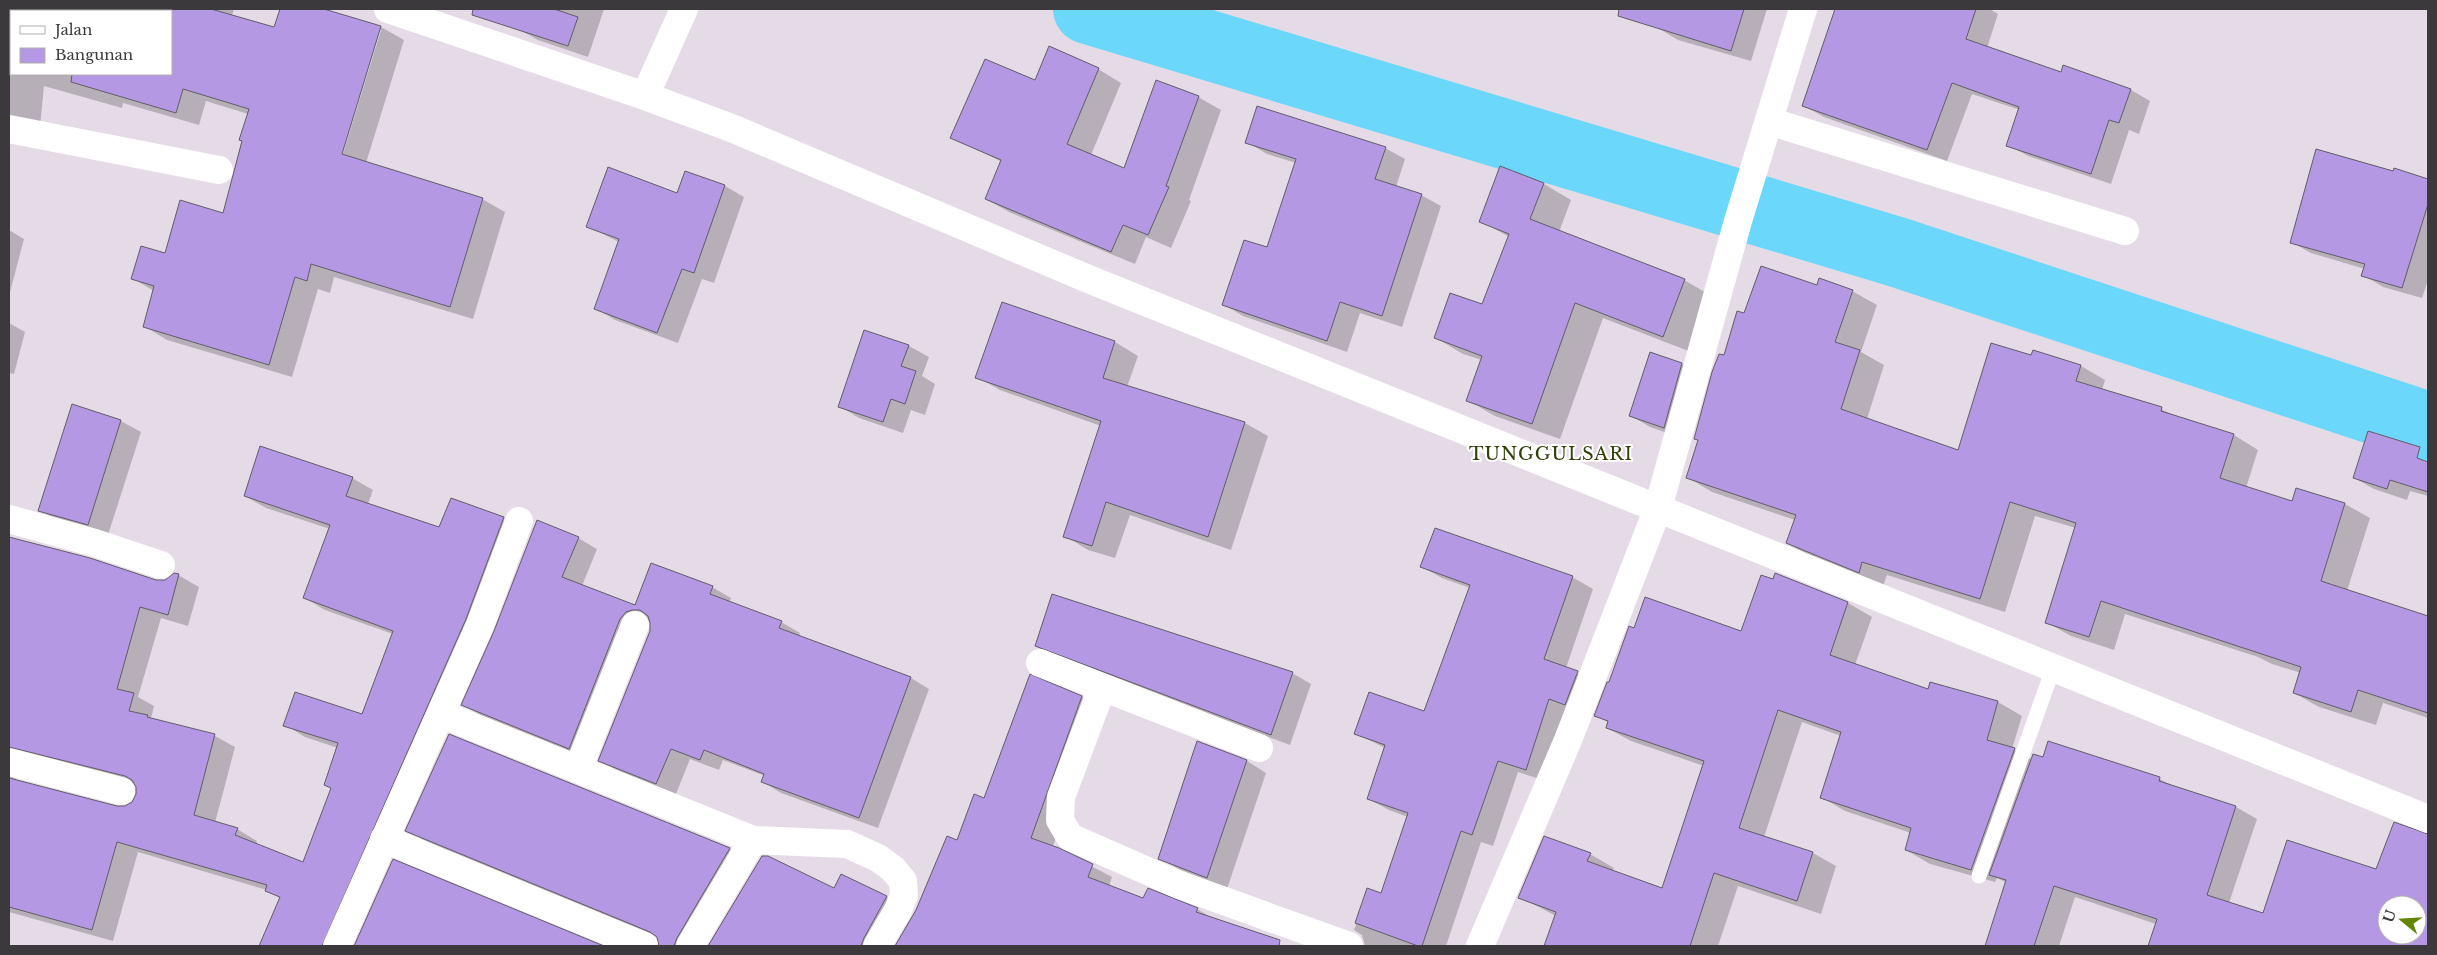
<svg xmlns="http://www.w3.org/2000/svg" width="2437" height="955" viewBox="0 0 2437 955" font-family="'Libre Baskerville',serif">
<rect width="100%" height="100%" fill="#e5dbe7"/>
<g fill="#0003" fill-rule="evenodd">
<path d="M9 9H234L232 16 275 28 281 9H322L381 27 404 40 366 163 482 199 505 212 473 319 334 277 330 293 318 289 292 377 167 340 144 326 154 291 132 278 224 214 248 114 206 101 199 125 123 103 122 108 44 86 40 127 9 128ZM11 11H171V74H11ZM379 30H381L341 160 339 159Z"/>
<path d="M524 9H604L588 57 538 40 518 29Z"/>
<path d="M1664 9H1767L1751 61 1678 40 1658 28Z"/>
<path d="M1836 9H1990L1998 14 1987 48 2062 73 2131 90 2150 101 2139 134 2129 130 2111 184 2028 156 2008 145 2020 110 1972 94 1947 161 1824 117 1804 106Z"/>
<path d="M1098 69 1121 83 1091 155 1124 170 1198 97 1221 110 1189 200 1191 201 1171 248 1146 237 1135 264 1009 212 986 199 1002 162 952 137 1035 82Z"/>
<path d="M1247 142 1385 148 1405 159 1396 187 1421 195 1441 206 1402 327 1360 313 1347 352 1243 316 1223 304 1268 249 1296 163 1267 154Z"/>
<path d="M2317 150 2428 180V280L2422 298 2383 287 2363 275 2365 269 2311 253 2291 242Z"/>
<path d="M1544 184 1571 200 1559 232 1684 280 1712 296 1691 352 1603 318 1560 439 1495 416 1467 400 1482 360 1463 354 1436 338 1483 306 1509 237 1481 221Z"/>
<path d="M725 186 744 197 714 283 702 279 678 343 615 320 595 308 619 242 587 226 678 194Z"/>
<path d="M9 230 24 239 9 296Z"/>
<path d="M1818 286 1852 291 1877 305 1861 352 1884 365 1867 419 1959 451 2034 352 2081 366 2105 380 2102 390 2161 409 2175 416 2234 435 2258 450 2246 488 2292 503 2296 489 2345 504 2370 518 2347 591 2428 617V718L2383 703 2376 725 2319 707 2294 693 2301 673 2272 664 2258 657 2125 614 2114 650 2071 636 2046 622 2076 528 2035 516 2005 612 1887 575 1883 586 1812 557 1787 543 1795 520 1712 492 1687 477 1724 357 1745 315Z"/>
<path d="M1003 303 1115 342 1138 356 1127 387 1245 423 1268 436 1231 550 1130 515 1115 558 1088 550 1065 536 1101 426 1000 390 977 377Z"/>
<path d="M9 323 25 332 14 374 9 373Z"/>
<path d="M865 332 909 346 929 357 922 376 935 384 925 415 911 410 903 433 859 418 839 406Z"/>
<path d="M1650 354 1682 364 1702 375 1684 439 1650 427 1630 415Z"/>
<path d="M121 421 141 432 108 535 60 522 40 510Z"/>
<path d="M2368 432 2420 448 2428 453V496L2410 491 2407 500 2374 489 2354 478Z"/>
<path d="M352 478 373 490 368 504 440 529 503 519 523 530 345 946H261L281 899 267 890 138 852 113 941 9 912V538L90 559 156 581H165L178 575 199 587 188 626 161 618 138 697 154 706 151 718 154 720 215 736 235 747 215 823 237 829 257 841 256 845 304 864 332 788 338 748 305 737 285 725 363 715 393 634 325 610 305 598 330 529 266 508 245 496ZM34 758 136 784 137 796 133 802 126 807H117L16 781 14 770Z"/>
<path d="M578 538 597 549 582 586 636 607 712 587 731 598 729 603 781 622 800 633 799 636 911 678 929 689 878 828 781 793 763 782 765 776 723 760 719 770 690 759 676 794 618 771 600 760 651 631V620L645 623 588 759 482 716 463 705Z"/>
<path d="M1422 567 1572 577 1593 589 1566 668 1598 684 1546 781 1518 772 1493 846 1481 842 1446 946H1365L1362 935 1354 930 1368 890 1382 895 1408 817 1389 810 1368 799 1385 748 1355 733 1425 713 1470 588 1442 578Z"/>
<path d="M1776 574 1848 603 1872 617 1855 665 1929 690 1931 683 1998 702 2022 716 2012 749 2032 760 2044 758 2049 743 2160 779 2173 786 2236 807 2257 819 2229 903 2264 915 2377 871 2395 824 2428 836V946H2149L2156 924 2075 897 2059 946H1986L2007 883 1997 878 1995 882 1930 864 1906 850 1911 833 1845 811 1821 797 1841 736 1802 722 1764 837 1813 853 1836 866 1821 914 1738 886 1718 946H1545L1556 916 1519 897 1590 854 1614 868 1612 871 1663 890 1704 766 1631 741 1607 728 1609 723 1596 715 1742 633ZM2387 905H2417V935H2387Z"/>
<path d="M1037 645 1292 673 1311 684 1290 745 1056 656Z"/>
<path d="M1031 676 1082 697 1102 709 1053 846 1112 877 1109 886 1144 899 1197 909 1216 920 1269 943 1267 946H896L957 841 985 800Z"/>
<path d="M449 736 730 849 750 860 699 946H660L658 937 427 842 407 830Z"/>
<path d="M1198 742 1247 761 1266 773 1227 889 1179 869 1159 858Z"/>
<path d="M762 857 834 890 886 897 906 909 887 946H709Z"/>
<path d="M393 861 600 946H355Z"/>
</g>
<g fill="none" stroke-linecap="round" stroke-linejoin="round">
<path stroke="#6bd7fa" stroke-width="70" d="M1088 9 1897 252 2428 427"/>
</g>
<g fill="#b598e3" stroke="#615c68" fill-rule="evenodd">
<path d="M171 9H211L274 27 280 9H324L381 26 342 154 483 198 450 307 311 264 307 281 295 277 269 365 143 327 154 286 131 279 141 246 165 253 180 200 223 213 242 141 239 140 249 109 183 89 176 113 71 82 72 74H171Z"/>
<path d="M473 9H554L578 17 568 46 472 15Z"/>
<path d="M1619 9H1744L1731 51 1618 16Z"/>
<path d="M1835 9H1976L1966 39 2061 72 2063 65 2131 89 2119 123 2109 120 2091 174 2006 146 2019 107 1952 83 1927 150 1802 106Z"/>
<path d="M1049 46 1099 68 1067 144 1124 168 1156 80 1199 96 1166 186 1169 187 1148 235 1123 225 1111 252 985 199 1001 160 950 138 985 59 1035 80Z"/>
<path d="M1257 106 1386 147 1375 179 1422 194 1382 316 1340 302 1327 341 1222 305 1244 240 1267 247 1296 159 1245 143Z"/>
<path d="M2316 149 2393 171 2394 168 2428 179V204L2402 288 2361 276 2365 264 2290 243Z"/>
<path d="M1500 166 1544 183 1530 219 1685 279 1663 337 1575 303 1532 424 1466 401 1482 356 1434 338 1450 293 1482 304 1509 234 1479 222Z"/>
<path d="M608 167 677 193 685 171 725 185 694 273 682 269 657 333 594 309 619 239 586 227Z"/>
<path d="M1761 266 1817 285 1819 278 1853 290 1835 342 1860 350 1841 409 1958 450 1991 343 2031 355 2033 350 2081 365 2076 381 2162 407 2161 411 2234 434 2220 478 2292 501 2296 488 2345 503 2321 581 2428 616V713L2358 690 2351 712 2293 693 2301 667 2101 601 2089 637 2045 623 2076 523 2010 502 1980 599 1862 562 1859 573 1786 543 1796 515 1686 478 1698 440 1694 439 1712 372 1719 354 1724 355 1737 311 1744 313Z"/>
<path d="M1002 302 1115 341 1103 378 1245 422 1208 537 1106 502 1092 546 1063 537 1101 421 975 378Z"/>
<path d="M864 330 909 345 901 366 916 371 905 404 891 399 883 422 838 407Z"/>
<path d="M1650 352 1682 363 1664 428 1629 416Z"/>
<path d="M72 404 121 420 88 525 38 511Z"/>
<path d="M2368 431 2420 447 2417 458 2428 462V492L2390 480 2387 489 2353 478Z"/>
<path d="M260 446 353 477 346 496 439 527 451 498 504 517 466 619 322 946H259L280 897 265 891 267 885 117 842 92 930 9 907V778L117 806H125L132 802 136 794V787L132 780 125 776 9 747V537L90 558 156 580H165L174 573 179 574 168 615 140 607 117 689 134 693 129 711 148 715 147 717 215 734 194 815 238 828 235 835 303 862 331 788 324 785 338 743 283 726 295 692 362 714 393 631 303 598 330 525 244 496Z"/>
<path d="M537 520 579 537 562 577 635 605 651 563 713 586 710 594 782 621 779 628 911 677 859 818 761 782 764 774 704 750 700 760 671 749 656 784 598 761 650 631V623L648 616 640 610H632L626 612 620 619 569 749 461 705 494 631Z"/>
<path d="M1435 528 1573 576 1544 659 1578 671 1565 705 1549 699 1526 770 1498 761 1472 835 1461 831 1422 946H1418L1355 923 1367 888 1381 893 1408 813 1367 799 1385 745 1354 734 1369 692 1424 711 1470 585 1420 567Z"/>
<path d="M1775 573 1848 602 1830 655 1928 689 1930 682 1998 701 1987 740 2015 748 1971 870 1905 850 1911 828 1820 798 1841 732 1778 710 1739 828 1813 852 1797 901 1714 873 1690 946H1544L1556 912 1518 898 1544 836 1591 853 1587 861 1662 888 1704 761 1606 728 1608 721 1594 716 1607 682H1609L1629 626 1634 628 1645 597 1741 631 1761 575 1773 579Z"/>
<path d="M1052 594 1293 672 1271 735 1035 646Z"/>
<path d="M1030 674 1082 696 1031 838 1059 848 1093 864 1088 877 1143 898 1148 888 1198 908 1196 912 1280 940 1279 946H895L916 910 947 836 957 840 974 794 984 798Z"/>
<path d="M449 734 730 848 677 938 674 946H659L657 937 650 932 405 831Z"/>
<path d="M1197 741 1247 760 1207 878 1158 859Z"/>
<path d="M2048 741 2160 777 2159 781 2236 806 2207 895 2263 913 2287 840 2376 869 2394 822 2428 834V946H2148L2157 919 2054 886 2034 946H1985L2006 880 1989 875 2033 754 2043 757ZM2387 905H2417V935H2387Z"/>
<path d="M762 856H768L834 888 841 874 887 896 864 938 861 946H708Z"/>
<path d="M393 859 604 946H354Z"/>
</g>
<g fill="none" stroke-linecap="round" stroke-linejoin="round">
<path stroke="#fff" stroke-width="15" d="M1979 876 2054 666"/>
<g stroke="#fff" stroke-width="28">
<path d="M388 9 645 96 734 129 1086 278 2428 819"/>
<path d="M645 96 684 9"/>
<path d="M1769 121 2125 231"/>
<path d="M9 129 219 170"/>
<path d="M9 519 95 543 161 565"/>
<path d="M1040 663 1259 748"/>
<path d="M1102 688 1061 797 1060 820 1070 837 1177 884 1349 946"/>
<path d="M441 714 753 840 847 844 878 858 893 869 903 881 904 895 898 910 877 946"/>
<path d="M9 762 121 791"/>
<path d="M578 769 635 625"/>
<path d="M384 839 644 946"/>
<path d="M337 946 480 625 519 521"/>
<path d="M690 946 753 840"/>
<path d="M1480 946 1568 740 1658 508 1738 221 1803 9"/>
</g>
</g>
<g text-anchor="middle" stroke-width="4" stroke-linejoin="round" paint-order="stroke">
<g font-size="18" letter-spacing="1" fill="#304008" stroke="#fff">
<text x="1551" y="460">TUNGGULSARI</text>
</g>
</g>
<rect width="2437" height="955" fill="none" stroke="#3c393d" stroke-width="20"/>
<rect x="10" y="10" width="162" height="65" fill="#ffffff" stroke="#b1b0b1"/>
<rect x="20" y="26" width="25" height="8" fill="#ffffff" stroke="#b1b0b1"/>
<text x="55" y="35" font-size="15" fill="#3c393d">Jalan</text>
<rect x="20" y="48" width="25" height="15" fill="#b598e3" stroke="#b1b0b1"/>
<text x="55" y="60" font-size="15" fill="#3c393d">Bangunan</text>
<g transform="translate(2402 920) rotate(288)"><circle r="24" fill="#ffffff" stroke="#b1b0b1"/>
<path d="M0-4L9 19L0 12L-9 19Z" fill="#648500"/>
<text y="-8" font-size="14" font-weight="bold" text-anchor="middle" fill="#3c393d">U</text>
</g>
</svg>
